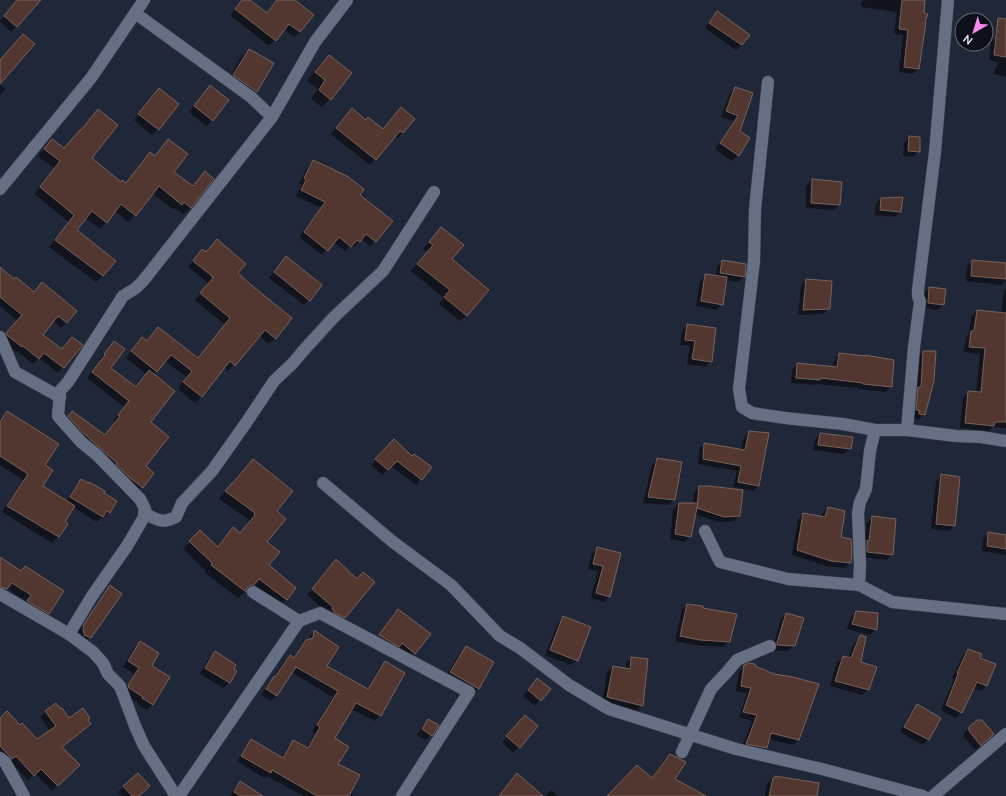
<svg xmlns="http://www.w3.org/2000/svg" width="1006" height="796" viewBox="0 0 1006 796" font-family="'Nunito Sans',sans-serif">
<rect width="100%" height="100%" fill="#202738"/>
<g fill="#0007">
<path d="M18 0H39L11 32 0 22V21Z"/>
<path d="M242 0H248L266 14 277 0H294L300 32 294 37 284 29 269 46 230 15Z"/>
<path d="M862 0H924V23L918 69 913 74 899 72 903 35 894 34 897 12 861 7Z"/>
<path d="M717 13 742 45 736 50 705 28 712 18Z"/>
<path d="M997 37H1006V77L993 74 998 62 989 60 991 42Z"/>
<path d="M249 50 272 64 256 92 248 100 226 84 240 58Z"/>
<path d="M329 56 330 99 322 107 311 99 318 89 307 81 320 64Z"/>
<path d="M0 85 5 89 0 95Z"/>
<path d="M735 88 752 94 739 132 749 138 738 155 732 161 715 149 734 121 721 117 730 93Z"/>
<path d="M205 92 228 100 212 121 206 126 189 112Z"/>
<path d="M154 95 178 104 158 129 152 135 134 120Z"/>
<path d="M98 111 91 159 121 183 125 184 143 160 150 153 154 157 162 147 168 140 173 172 192 187 212 179 190 208 183 214 176 208 174 210 152 193 135 215 128 222 115 211 106 222 100 229 85 218 75 231 114 261 102 276 96 282 49 247 69 222 34 194 55 169 38 156 52 140 64 149Z"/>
<path d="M395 114 403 133 397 138 394 136 370 165 331 134 346 115 366 121 382 130Z"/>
<path d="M909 137 919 151 913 157 903 156 904 143Z"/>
<path d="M314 161 359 195 375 241 370 246 361 239 354 247 351 245 345 251 333 242 322 255 299 237 321 208 296 196 302 185 299 184 308 166Z"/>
<path d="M812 180 841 183 839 205 834 210 806 208V186Z"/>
<path d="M881 198 900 211 895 217 875 215 876 204Z"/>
<path d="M441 228 467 315 460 321 439 304 444 298 411 271 427 252 423 249Z"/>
<path d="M202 250 236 274 291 318 275 338 269 344 259 336 228 371 224 367 201 397 195 403 178 389 186 377 165 361 153 375 145 467 153 473 136 493 124 484 67 418 73 412 104 436 115 423 113 421 124 407 87 378 100 361 99 360 109 348V368L135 388 146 374 126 358 136 344 146 342 197 359 225 325 195 300 208 284 206 283 207 282 188 267Z"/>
<path d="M723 261 744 277 738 282 726 280 722 304 716 310 696 306 700 280 705 275 716 276 717 267Z"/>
<path d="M972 261 1006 264V280L1002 285 966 281 967 267Z"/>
<path d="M281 263 309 300 304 305 269 278Z"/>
<path d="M0 268 14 281 33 292 42 283 76 311 61 328 53 321 42 335 61 350 72 338 81 345 58 373 39 358 33 364 17 351 16 352 3 341 2 339 17 321 0 306Z"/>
<path d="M806 280 829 308 823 314 798 315 801 286Z"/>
<path d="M929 288 945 290 943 305 938 310 923 308 924 294Z"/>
<path d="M1006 288V428L992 427 988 431 960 428 963 398 969 392 976 393 980 354 964 352 966 337 969 334 971 317 977 311 1001 313 1004 290Z"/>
<path d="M687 325 711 361 705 367 687 364 690 346 680 345 682 331Z"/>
<path d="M924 352V414L919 420 914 419V416L911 415 918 358Z"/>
<path d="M839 354 891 386 886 392 858 389V388L816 384 814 385 791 383 792 370 797 364 833 368 834 360Z"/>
<path d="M7 412 44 465 42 487 66 502 76 486 81 481 109 512 104 518 103 517 97 522 73 507 63 522 58 536 52 543 2 512 23 480 0 465V420Z"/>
<path d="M749 432 758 486 753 491 733 487 737 471 698 464 699 449 705 444 741 450 744 437Z"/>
<path d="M820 434 852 438 850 449 844 454 813 450 815 440Z"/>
<path d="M394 440 412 457 430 467 416 485 391 466 382 475 371 465Z"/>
<path d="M657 459 674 499 669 505 643 503 652 465Z"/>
<path d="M253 461 275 511 266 542 268 565 295 588 286 600 279 607 252 586 238 598 204 572 206 571 183 549 200 532 217 548 226 536 233 529 239 534 248 523 247 522 249 520 219 499 225 491 232 484Z"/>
<path d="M942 476 954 526 948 531 931 529 936 481Z"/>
<path d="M700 487 739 516 734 521 718 522 694 514 690 536 685 542 670 539 673 509 679 504H693L694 492Z"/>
<path d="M828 508 850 562 845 568 826 566 792 555 798 519 803 514 822 517V514Z"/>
<path d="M872 517 895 520 892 555 886 560 862 557 865 544 867 523Z"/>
<path d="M989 533 1006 536V555L982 551 983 539Z"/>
<path d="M597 548 620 553 610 596 604 602 591 598 598 571 588 569 592 554Z"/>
<path d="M4 561 48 613 43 619 22 606 26 601 7 588 1 594H0V565Z"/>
<path d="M331 566 344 617 339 623 307 595Z"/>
<path d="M111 586 90 637 84 643 78 635 79 631 105 592Z"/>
<path d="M687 605 729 641 723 647 694 645 675 641 682 610Z"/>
<path d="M398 611 415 653 409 659 375 641 393 616Z"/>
<path d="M857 612 876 629 870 635 847 629 851 617Z"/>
<path d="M786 614 794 646 788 651 772 650 781 619Z"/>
<path d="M564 617 577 660 571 665 545 655 558 623Z"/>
<path d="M314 631 338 648 326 666 366 690 380 667 386 662 403 673 380 716 375 721 351 709 334 739 337 764 350 793 354 796H303L267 776 264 778 237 761 246 746 251 740 281 758 288 746 293 741 306 748 315 733 312 731 333 697 291 672 276 696 271 701 261 695 284 661 290 656 293 658 300 647 306 641H308L309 637Z"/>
<path d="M860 636V663L868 690 862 695 830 686 837 662 843 657 848 658 855 642Z"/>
<path d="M140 642 150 667 153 704 147 710 137 704 138 703 123 693V692L134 674 123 667 134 648Z"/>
<path d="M466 647 478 688 469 696 443 681 458 656Z"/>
<path d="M968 650 979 658 995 664 986 686 981 691 973 688 961 712 956 718 941 710 954 679 952 678 963 655Z"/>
<path d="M215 652 232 669 236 671 229 683 223 688 200 674 209 658Z"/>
<path d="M632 658 642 705 636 711 602 703 607 672 613 667 626 669V663Z"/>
<path d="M745 666H754L773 675 818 685 798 740 793 745 768 739 766 748 760 753 741 749 752 721 739 717 747 693 736 691 739 672Z"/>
<path d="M537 679 540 700 535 706 523 696Z"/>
<path d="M56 704 69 719 87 721 90 724 84 730 61 747 78 765 52 791 35 774 28 780 10 761 0 757V719L20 726 37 740 50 731 40 717Z"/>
<path d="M917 705 940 718 928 740 923 745 900 732 912 711Z"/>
<path d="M429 720 431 735 426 740 417 735 423 725Z"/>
<path d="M520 722 537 727 513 753 502 742Z"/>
<path d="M969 728 988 739 975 750 964 737V733Z"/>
<path d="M670 755 674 779 701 796H608L651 778 664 760Z"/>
<path d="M138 774V796H122L118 792Z"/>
<path d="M775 777 816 796H765L767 784Z"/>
<path d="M240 783 262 796H230L235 788Z"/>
<path d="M551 790 558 796H545Z"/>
</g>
<g fill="#51372f" stroke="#79625b">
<path d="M17 0H41L17 27 4 16Z"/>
<path d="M242 0H250L267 13 277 0H295L314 15 300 32 289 24 276 41 235 9Z"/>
<path d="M902 0H925L924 13 928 14 925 22H926L919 69 904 67 908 30 899 29Z"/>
<path d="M717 11 750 35 742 45 709 23Z"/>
<path d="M998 18 1006 19V57L994 55Z"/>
<path d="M23 34 35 44 0 84V60Z"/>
<path d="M249 49 274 63 257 92 233 75Z"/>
<path d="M329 55 352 73 331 100 319 90 325 80 315 72Z"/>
<path d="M210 85 229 100 213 121 194 106Z"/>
<path d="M735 87 753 93 740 131 750 138 739 156 720 143 738 116 726 111Z"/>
<path d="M159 88 179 104 159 130 138 114Z"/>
<path d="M401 107 415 119 403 133 400 131 376 160 336 128 352 108 366 120 368 117 383 129Z"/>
<path d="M98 109 118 125 92 158 121 182 122 180 126 183 150 152 155 156 168 139 188 154 174 172 193 186 205 171 214 179 191 208 184 202 182 205 159 186 136 216 121 204 107 223 92 211 77 230 116 261 103 276 55 240 74 215 40 187 60 161 44 149 52 139 64 148 80 130H81Z"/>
<path d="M909 136 920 137V152L908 151Z"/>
<path d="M313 160 347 176 364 189 360 195 393 221 376 242 366 234 360 242 357 240 351 247 339 237 328 251 304 232 325 202 301 190 306 180 304 178Z"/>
<path d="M812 179 842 182 840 205 811 203Z"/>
<path d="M903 197 901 212 880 210 881 198Z"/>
<path d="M441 227 464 245 452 259 489 290 467 316 444 297 450 290 417 264 433 245 429 242Z"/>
<path d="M217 239 246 264 238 273 250 284 292 318 276 339 265 330 235 366 230 361 202 397 183 382 192 371 171 355 157 372 131 351 142 337 147 341 158 327 198 358 230 318 200 293 213 278 212 277V276L193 261 202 249 206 252Z"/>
<path d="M286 256 322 285 310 301 274 272Z"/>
<path d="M722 260 746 264 745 277 720 273Z"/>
<path d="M972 260 1006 263V279L971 276Z"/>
<path d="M0 267 14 279 16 277 34 292 42 282 77 311 67 323 58 316 43 335 62 349 72 337 83 345 64 368 44 353 39 359 23 346 22 347 8 336 6 333 22 315 0 297Z"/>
<path d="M705 274 727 277 723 305 701 301Z"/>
<path d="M806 279 832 281 830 309 803 310Z"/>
<path d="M929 287 946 289 944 305 928 303Z"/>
<path d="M977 310 1006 313V422H995L994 426 965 423 968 391 981 392 985 348 969 347 971 331H974Z"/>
<path d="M687 324 716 328 712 362 692 359 695 341 685 340Z"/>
<path d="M114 341 125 349 111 368 136 387 149 370 175 391 151 422 169 437 146 466 154 473 143 488 130 478 116 464 117 463 83 433 68 416 72 411 105 435 120 416 118 415 129 401 92 372 105 355 104 354Z"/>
<path d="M923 351H936L934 381 925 415 919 414V410H916L918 387H921Z"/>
<path d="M839 353 865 356V355L894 360 892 387 863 384V383L821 378 820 380 796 378 797 363 837 367Z"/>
<path d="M7 411 59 444 45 465 53 470 43 486 75 506 65 522 68 524 59 537 7 506 28 474 0 456V422Z"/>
<path d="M749 431 769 433 759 486 738 482 741 466 703 459 704 443 745 450Z"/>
<path d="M820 433 853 437 851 449 818 445Z"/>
<path d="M394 439 412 456 414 454 432 467 422 480 397 461 388 470 375 459Z"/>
<path d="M657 458 682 462 675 500 648 497Z"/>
<path d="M253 459 293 491 277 511 286 519 267 542 280 552 269 565 296 588 287 600 259 579 254 585H250L247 588 246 592 211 565 212 563 189 541 200 530 218 547 233 527 240 533 255 515 254 514 255 513 225 491 232 483H233Z"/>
<path d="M941 474 960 477 955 526 936 524Z"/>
<path d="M81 479 88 483 89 482 105 491 104 493 117 501 110 513 107 511 103 517 70 497Z"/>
<path d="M699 486H709L743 490 740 516 724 517 697 508Z"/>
<path d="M679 503H698L691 537 675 534Z"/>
<path d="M828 507 845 511 841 537 851 539 852 553 851 563 831 561 797 550 803 513 825 517Z"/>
<path d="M872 516 896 519 893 555 867 552V540L869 541Z"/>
<path d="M988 532 1006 535V549L987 546Z"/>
<path d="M597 547 621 553 610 597 596 593 603 566 593 564Z"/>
<path d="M0 557 21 571 25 566 64 591 49 614 27 601 31 595 12 583 7 589 0 587Z"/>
<path d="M336 559 357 579 363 572 375 582 345 618 335 613 332 609 333 607 312 589Z"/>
<path d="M110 585 122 594 91 638 84 635 83 629 84 624Z"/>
<path d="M687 604 703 606V608L737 614 730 642 700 640 680 636Z"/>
<path d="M398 609 431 634 415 654 402 643 399 647 379 635Z"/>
<path d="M856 611 878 613 877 630 852 624Z"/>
<path d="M786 613 804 618 795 646 777 645V643Z"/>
<path d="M563 616 591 627 578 661 550 650Z"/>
<path d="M314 630 339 647 327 666 368 689 385 661 405 673 381 716 356 703 335 738 349 747 338 764 360 775 349 796H317L272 770 271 773 241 756 251 739 283 758 293 740 308 748 320 727 317 725 338 691 296 667 277 696 266 689 274 676 275 677 290 655 294 658 306 640 313 638Z"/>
<path d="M860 635 866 637 861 662 877 667 869 690 835 681 843 656 851 658Z"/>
<path d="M140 641 159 653 152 666 170 677 153 705 142 698 143 697 129 688 128 685 139 668 128 661Z"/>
<path d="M466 646 494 662 479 689 450 672Z"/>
<path d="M968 649 982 654 980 658 996 664 987 686 977 682 962 713 946 705 958 674 957 673Z"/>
<path d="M215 651 236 665 234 669 237 671 230 683 205 668Z"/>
<path d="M631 657 648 659 643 706 607 697 613 666 630 669Z"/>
<path d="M749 663 755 664V666L774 674 793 677 819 684 799 740 771 733 767 748 746 744 757 715 743 712 751 688 741 686 744 665Z"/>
<path d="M537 678 551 689 541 701 528 690Z"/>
<path d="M56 703 61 709 62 708 69 718 83 708 90 718 88 720 91 724 62 747 80 765 58 786 41 769 34 776 16 756 12 759 0 746V718L7 711 20 725 22 723 37 739 56 726 45 711Z"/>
<path d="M917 704 941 718 929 740 904 727Z"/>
<path d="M525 715 538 726 520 748 506 736Z"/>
<path d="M428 719 439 725 432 736 422 729Z"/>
<path d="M977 720H982L994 734 981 746 969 731V727Z"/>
<path d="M670 754 686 762 675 779 706 796H607L637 765 652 778Z"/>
<path d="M138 773 150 786 139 796H132L123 786Z"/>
<path d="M517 773 543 796H499Z"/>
<path d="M775 776 819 783 817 796H769L773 778H775Z"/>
<path d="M240 781 263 796H241L234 792Z"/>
</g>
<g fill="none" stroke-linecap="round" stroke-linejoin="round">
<defs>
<g id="minor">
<path d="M135 13 251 97 272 117"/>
<path d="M768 82 755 209 754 261 739 389 742 407 752 413 785 418 843 424 875 430H907L956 436 981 437 1006 441"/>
<path d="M0 189 91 78 144 0"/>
<path d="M0 337 15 372 60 397"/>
<path d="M907 430 914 347 920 302 918 296V290L935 152 948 0"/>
<path d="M323 483 393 542 451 585 500 636 520 648 569 685 609 709 736 749 822 769 923 796"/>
<path d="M144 513C158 520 161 524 176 517L182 503 212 471 246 423 274 381 293 363 303 351 334 317 383 271 434 192"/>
<path d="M705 531 720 562 788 579 859 585 892 602 1006 614"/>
<path d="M859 585 860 565 858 513 860 502 866 489 870 451 875 430"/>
<path d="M253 592 299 621"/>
<path d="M0 594 69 634 93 652 103 663 108 674 120 686 135 726 144 746 176 796"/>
<path d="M69 634 92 596 127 546 144 517 145 509 140 499 97 455 86 446 81 442 58 416 60 391 68 382 123 296 136 288 143 281 272 117 315 42 347 0"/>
<path d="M682 752 711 689 727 672 737 660 770 646"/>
<path d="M0 758 5 762 24 796"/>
<path d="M179 796 299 621 320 613 469 692 402 796"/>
<path d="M933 796 1006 734"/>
</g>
</defs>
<use href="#minor" stroke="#3b424f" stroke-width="13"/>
<use href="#minor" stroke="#666f83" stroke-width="12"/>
</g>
<g transform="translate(974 32) rotate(218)"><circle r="19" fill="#0d1018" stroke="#666a74"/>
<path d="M0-3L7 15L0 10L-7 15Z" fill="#f689ee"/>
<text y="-6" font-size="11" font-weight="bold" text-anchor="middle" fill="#ecf2fd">N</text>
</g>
</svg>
